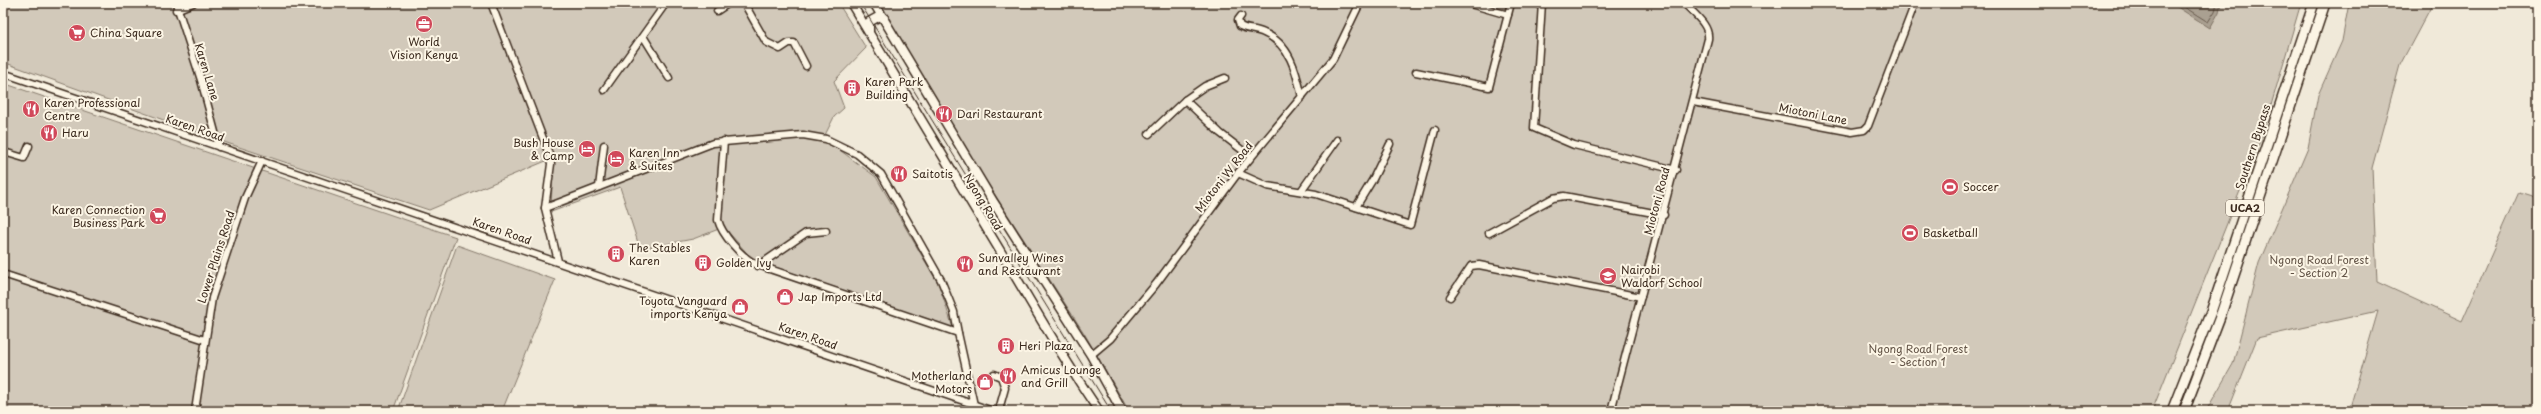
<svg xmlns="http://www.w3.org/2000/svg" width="2541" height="414" viewBox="0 0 2541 414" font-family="'Playpen Sans',sans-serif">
<rect width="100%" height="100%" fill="#f0e9d9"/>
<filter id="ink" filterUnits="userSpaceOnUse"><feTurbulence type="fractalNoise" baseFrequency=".025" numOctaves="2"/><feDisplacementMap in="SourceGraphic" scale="8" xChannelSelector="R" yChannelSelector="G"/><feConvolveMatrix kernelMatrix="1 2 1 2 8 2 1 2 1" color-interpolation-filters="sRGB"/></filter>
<g filter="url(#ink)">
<g fill="#d2c9ba" stroke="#867a6c">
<path d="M3 3H838L866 48 834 81 844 108 834 117 825 135 837 148 876 177 939 285 953 328 752 259 724 227 693 239 640 249 620 187 551 212 553 158 429 210 230 144 3 62Z"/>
<path d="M881 3H2301L2262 136 2152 411H1129L1084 333 979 170 905 48Z"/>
<path d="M2349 3H2433L2400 65 2372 168 2377 282 2462 321 2519 192 2538 198V411H2349L2378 311 2257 338 2228 411H2206L2233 364 2259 263 2308 148 2318 95 2342 41Z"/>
<path d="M3 83 456 237 393 411H3Z"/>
<path d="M457 245 555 280 502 411H398Z"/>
</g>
<path fill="#aaa091" stroke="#7e7163" d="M2171 3H2221L2219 12 2210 28Z"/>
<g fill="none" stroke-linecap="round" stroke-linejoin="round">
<path stroke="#67594c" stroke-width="1" d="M2178 3 2208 22 2215 11 2217 3"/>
<defs>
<g id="minor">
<path d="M176 3 201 80 219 147"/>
<path d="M491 3 549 154 551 164 545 208 558 261"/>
<path d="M744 3 766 42 780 49 789 43H794L806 66"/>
<path d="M1467 3 1508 15"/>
<path d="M1542 3 1534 128 1574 145 1676 170"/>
<path d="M176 10 193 3"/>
<path d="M717 11 729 3"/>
<path d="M1241 16 1238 20 1240 26C1247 30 1256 29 1264 33 1290 44 1296 71 1302 97"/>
<path d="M643 36 669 78"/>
<path d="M1416 72 1489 87 1511 3"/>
<path d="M3 73 993 411"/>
<path d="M604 90 666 3"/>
<path d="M1185 100 1205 86 1225 78"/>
<path d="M1693 102 1852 132 1864 130 1868 126 1915 3"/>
<path d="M1149 134 1185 100 1220 133 1251 157"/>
<path d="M724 141 718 220C722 235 741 256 755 264L958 333 974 405"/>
<path d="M4 152 24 158 29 146"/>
<path d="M1238 173 1267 186 1316 194 1410 225 1435 130"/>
<path d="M599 187 604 145"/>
<path d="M1301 191 1337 140"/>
<path d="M1356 207 1373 179 1390 144"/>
<path d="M545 208 713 143 803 135 826 139 857 154 881 174 941 280 954 312 958 333"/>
<path d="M1489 233 1553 198 1564 196 1664 215"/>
<path d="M758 266 806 233 826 231"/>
<path d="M3 274 205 340"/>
<path d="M1450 297 1471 266 1479 265 1641 297"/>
<path d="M1091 355 1110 339 1156 284 1238 173 1333 59 1360 3"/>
<path d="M994 374 1001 377 1005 388 1000 406 1001 411"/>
<path d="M195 411 212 298 245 198 262 161"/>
<path d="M1611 411 1708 39C1710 25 1693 13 1684 3"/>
</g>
<g id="major">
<path d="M851 3C902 87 952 171 1002 254 1034 307 1064 361 1099 411"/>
<path d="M874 3 994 203 1091 355 1122 411"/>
<path d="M869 31V22L880 16 884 18"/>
</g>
<g id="highway">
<path d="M2172 411 2212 309 2314 3"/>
<path d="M2184 411 2221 314 2325 3"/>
</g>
</defs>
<use href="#minor" stroke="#3b2a1e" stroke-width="9"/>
<use href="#major" stroke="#3b2a1e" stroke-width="11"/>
<use href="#highway" stroke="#3b2a1e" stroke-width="12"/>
<use href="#minor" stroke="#fcf5e5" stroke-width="6"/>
<use href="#major" stroke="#fcf5e5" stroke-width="8"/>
<use href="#highway" stroke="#fcf5e5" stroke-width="9"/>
<path stroke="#3b2a1e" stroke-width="1" d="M860 3 1111 411"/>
</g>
</g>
<defs>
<symbol id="office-disc" viewBox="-11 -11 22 22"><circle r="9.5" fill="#d1495b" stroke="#fcf5e5"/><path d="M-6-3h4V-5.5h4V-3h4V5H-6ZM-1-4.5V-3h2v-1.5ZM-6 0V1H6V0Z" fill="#fff"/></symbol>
<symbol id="supermarket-disc" viewBox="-11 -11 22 22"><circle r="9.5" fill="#d1495b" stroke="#fcf5e5"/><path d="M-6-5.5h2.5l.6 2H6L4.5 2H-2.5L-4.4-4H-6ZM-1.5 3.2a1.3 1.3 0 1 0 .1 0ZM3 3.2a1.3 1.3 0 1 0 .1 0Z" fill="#fff"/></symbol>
<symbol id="building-disc" viewBox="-11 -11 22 22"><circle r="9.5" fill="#d1495b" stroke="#fcf5e5"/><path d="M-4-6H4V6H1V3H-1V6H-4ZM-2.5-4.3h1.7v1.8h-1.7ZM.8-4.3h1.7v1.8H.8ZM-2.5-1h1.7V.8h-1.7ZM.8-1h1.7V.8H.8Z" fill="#fff"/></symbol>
<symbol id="restaurant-disc" viewBox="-11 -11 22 22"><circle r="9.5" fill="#d1495b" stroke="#fcf5e5"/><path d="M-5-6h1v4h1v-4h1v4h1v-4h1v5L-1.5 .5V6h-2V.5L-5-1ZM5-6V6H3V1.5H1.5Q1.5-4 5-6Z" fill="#fff"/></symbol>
<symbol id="hotel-disc" viewBox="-11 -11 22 22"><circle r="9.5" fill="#d1495b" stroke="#fcf5e5"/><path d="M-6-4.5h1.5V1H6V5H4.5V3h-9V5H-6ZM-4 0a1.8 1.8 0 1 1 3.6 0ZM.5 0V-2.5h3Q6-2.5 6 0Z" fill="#fff"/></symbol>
<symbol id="stadium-disc" viewBox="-11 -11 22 22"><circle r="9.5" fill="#d1495b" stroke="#fcf5e5"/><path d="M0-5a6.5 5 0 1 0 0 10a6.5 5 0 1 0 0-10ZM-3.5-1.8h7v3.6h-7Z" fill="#fff"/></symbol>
<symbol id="school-disc" viewBox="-11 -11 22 22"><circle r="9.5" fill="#d1495b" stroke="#fcf5e5"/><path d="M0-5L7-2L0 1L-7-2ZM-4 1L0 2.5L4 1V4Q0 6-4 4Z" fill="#fff"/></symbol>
<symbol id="shop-disc" viewBox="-11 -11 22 22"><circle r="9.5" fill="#d1495b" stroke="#fcf5e5"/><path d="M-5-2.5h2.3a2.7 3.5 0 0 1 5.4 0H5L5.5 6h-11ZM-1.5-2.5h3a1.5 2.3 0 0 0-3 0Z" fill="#fff"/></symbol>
</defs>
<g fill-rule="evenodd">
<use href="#office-disc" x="414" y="14" width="20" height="20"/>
<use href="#supermarket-disc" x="67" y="23" width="20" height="20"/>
<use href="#building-disc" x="842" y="78" width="20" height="20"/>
<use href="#restaurant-disc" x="21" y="99" width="20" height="20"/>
<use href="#restaurant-disc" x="934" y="104" width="20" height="20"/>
<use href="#restaurant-disc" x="39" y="123" width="20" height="20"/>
<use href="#hotel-disc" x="577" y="139" width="20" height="20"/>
<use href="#hotel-disc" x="606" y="149" width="20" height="20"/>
<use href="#restaurant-disc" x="889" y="164" width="20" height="20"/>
<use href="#stadium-disc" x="1940" y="177" width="20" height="20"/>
<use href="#supermarket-disc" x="148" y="206" width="20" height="20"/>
<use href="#stadium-disc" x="1900" y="223" width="20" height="20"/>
<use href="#building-disc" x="606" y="244" width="20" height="20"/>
<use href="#building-disc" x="693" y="253" width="20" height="20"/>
<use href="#restaurant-disc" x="955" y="254" width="20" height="20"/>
<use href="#school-disc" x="1598" y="266" width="20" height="20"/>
<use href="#shop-disc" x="775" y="287" width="20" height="20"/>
<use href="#shop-disc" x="730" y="297" width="20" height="20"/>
<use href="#building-disc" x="996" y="336" width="20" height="20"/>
<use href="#restaurant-disc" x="998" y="366" width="20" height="20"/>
<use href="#shop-disc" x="975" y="372" width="20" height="20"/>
</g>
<g text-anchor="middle" stroke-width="4" stroke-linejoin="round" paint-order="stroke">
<rect fill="#fcf5e5" stroke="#75675a" stroke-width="1" x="2226" y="200" width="38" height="16" rx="3"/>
<g font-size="10" font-weight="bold" fill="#3b2a1e">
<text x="2245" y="212">UCA2</text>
</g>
<g font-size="11" fill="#3b2a1e" stroke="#fcf5e5" text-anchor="start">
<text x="90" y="37">China Square</text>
<text x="424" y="46" text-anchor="middle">World<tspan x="424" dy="13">Vision Kenya</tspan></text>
<text x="865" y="86">Karen Park<tspan x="865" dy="13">Building</tspan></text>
<text x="44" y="107">Karen Professional<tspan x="44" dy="13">Centre</tspan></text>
<text x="957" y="118">Dari Restaurant</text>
<text x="62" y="137">Haru</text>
<text x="574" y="147" text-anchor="end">Bush House<tspan x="574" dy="13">&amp; Camp</tspan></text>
<text x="629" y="157">Karen Inn<tspan x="629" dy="13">&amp; Suites</tspan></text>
<text x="912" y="178">Saitotis</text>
<text x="1963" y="191">Soccer</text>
<text x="145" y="214" text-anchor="end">Karen Connection<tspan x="145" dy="13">Business Park</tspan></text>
<text x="1923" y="237">Basketball</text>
<text x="629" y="252">The Stables<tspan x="629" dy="13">Karen</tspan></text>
<text x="978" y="262">Sunvalley Wines<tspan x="978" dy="13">and Restaurant</tspan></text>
<text x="716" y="267">Golden Ivy</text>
<text x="1621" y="274">Nairobi<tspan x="1621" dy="13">Waldorf School</tspan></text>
<text x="798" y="301">Jap Imports Ltd</text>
<text x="727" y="305" text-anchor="end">Toyota Vanguard<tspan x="727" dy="13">imports Kenya</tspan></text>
<text x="1019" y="350">Heri Plaza</text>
<text x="1021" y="374">Amicus Lounge<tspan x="1021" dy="13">and Grill</tspan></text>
<text x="972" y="380" text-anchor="end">Motherland<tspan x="972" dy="13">Motors</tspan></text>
</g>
<g font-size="11" fill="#3b2a1e" stroke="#fcf5e5">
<text transform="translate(207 72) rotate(73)" y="4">Karen Lane</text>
<text transform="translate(1813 114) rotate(11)" y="4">Miotoni Lane</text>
<text transform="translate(195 128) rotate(19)" y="4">Karen Road</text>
<text transform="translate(2253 147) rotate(-72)" y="4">Southern Bypass</text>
<text transform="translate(1224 177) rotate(-52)" y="4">Miotoni W Road</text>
<text transform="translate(1657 201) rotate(-75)" y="4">Miotoni Road</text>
<text transform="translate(983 202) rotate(59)" y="4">Ngong Road</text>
<text transform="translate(502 231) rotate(19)" y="4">Karen Road</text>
<text transform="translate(216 257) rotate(-72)" y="4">Lower Plains Road</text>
<text transform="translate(808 336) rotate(19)" y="4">Karen Road</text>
</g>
<g font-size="11" fill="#615245" stroke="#fcf5e5">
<text x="2319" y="264">Ngong Road Forest<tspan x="2319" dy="13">- Section 2</tspan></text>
<text x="1918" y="353">Ngong Road Forest<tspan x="1918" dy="13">- Section 1</tspan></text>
</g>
</g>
<rect width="2541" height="414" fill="none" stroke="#fcf5e5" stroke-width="16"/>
<rect x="8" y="8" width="2525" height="398" fill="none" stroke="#3b2a1e" stroke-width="1.5" filter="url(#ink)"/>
</svg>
